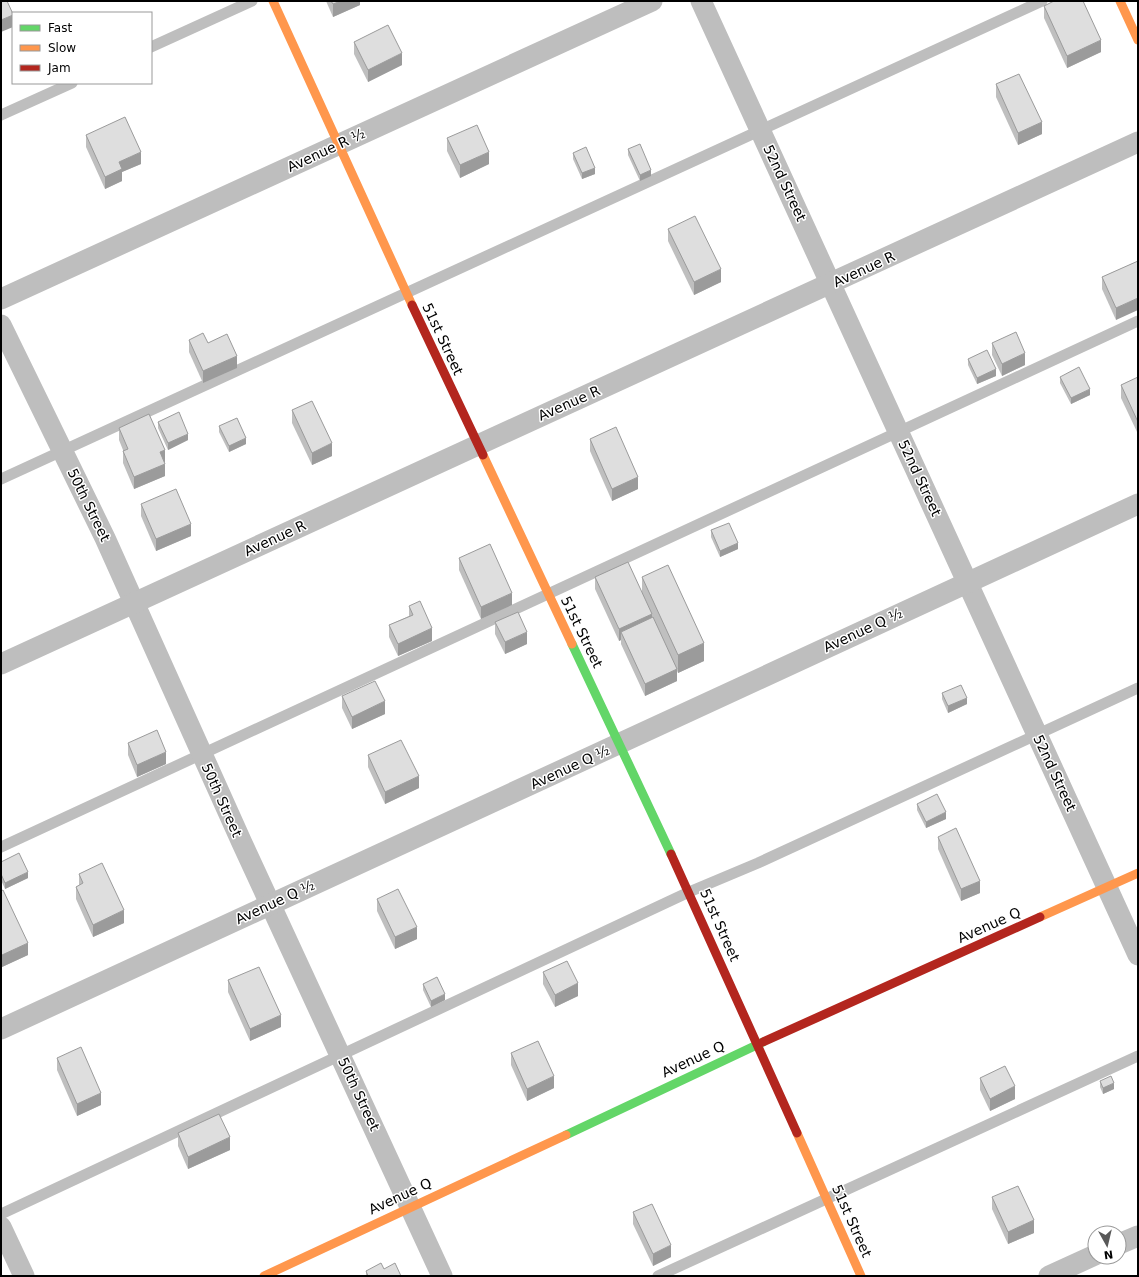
<svg xmlns="http://www.w3.org/2000/svg" width="1139" height="1277" viewBox="0 0 1139 1277" font-family="'DejaVu Sans',sans-serif">
<rect width="100%" height="100%" fill="#fff"/>
<g fill="none" stroke-linecap="round" stroke-linejoin="round">
<g stroke="#bebebe" stroke-width="11">
<path d="M151 47 252 1"/>
<path d="M1 115 72 83"/>
<path d="M1 479 1042 1"/>
<path d="M1 847 1138 321"/>
<path d="M1 1214 689 892 758 863 1138 688"/>
<path d="M658 1276 1138 1056"/>
</g>
<g stroke="#bebebe" stroke-width="21">
<path d="M701 1 1138 955"/>
<path d="M1 299 652 1"/>
<path d="M1 325 105 538 242 843 442 1276"/>
<path d="M1 664 1138 142"/>
<path d="M1 1029 1138 504"/>
<path d="M1 1227 24 1276"/>
<path d="M1119 1244 1138 1236"/>
<path d="M1049 1276 1095 1255"/>
</g>
<g stroke="#63d668" stroke-width="9">
<path d="M572 644 671 854"/>
<path d="M566 1135 763 1042"/>
</g>
<g stroke="#ff974d" stroke-width="9">
<path d="M273 1 412 305"/>
<path d="M1120 1 1138 40"/>
<path d="M483 455 572 644"/>
<path d="M1040 917 1138 873"/>
<path d="M797 1133 861 1276"/>
<path d="M264 1276 566 1135"/>
</g>
<g stroke="#b3261e" stroke-width="9">
<path d="M412 305 483 455"/>
<path d="M671 854 797 1133"/>
<path d="M763 1042 1040 917"/>
</g>
</g>
<g fill="#bfbfbf">
<path d="M326 1H360V5L333 17Z"/>
<path d="M1044 6 1101 52 1067 68 1044 18Z"/>
<path d="M354 42 402 65 368 82 354 54Z"/>
<path d="M996 84 1042 134 1018 145 996 97Z"/>
<path d="M86 135 141 164 122 172V181L105 189 86 147Z"/>
<path d="M447 138 489 164 460 178 447 151Z"/>
<path d="M628 149 651 176 640 181 628 155Z"/>
<path d="M573 153 595 174 582 179 573 159Z"/>
<path d="M668 229 721 282 694 295 668 241Z"/>
<path d="M1138 261 1116 320 1102 289V277Z"/>
<path d="M189 340 208 343 237 368 203 383 189 352Z"/>
<path d="M992 343 1025 365 1002 376 992 355Z"/>
<path d="M968 359 996 376 977 384 968 365Z"/>
<path d="M1060 377 1090 395 1071 404 1060 383Z"/>
<path d="M1138 377V434L1121 398V385Z"/>
<path d="M292 410 332 456 312 465 292 423Z"/>
<path d="M158 422 188 440 168 450 158 428Z"/>
<path d="M219 426 246 444 229 452 219 432Z"/>
<path d="M119 428 165 462H164L165 476 134 489 123 463V450L119 440Z"/>
<path d="M590 439 638 489 612 501 590 451Z"/>
<path d="M141 504 191 536 156 551 141 516Z"/>
<path d="M711 530 738 549 720 557 711 537Z"/>
<path d="M459 558 512 605 481 619 459 570Z"/>
<path d="M595 577 642 593V577L704 661 678 673 677 671V681L645 696 621 644V640L619 641 595 589Z"/>
<path d="M409 606 432 641 398 656 389 637V625L409 616Z"/>
<path d="M495 622 527 644 505 654 495 634Z"/>
<path d="M942 693 967 704 948 713 942 699Z"/>
<path d="M342 696 385 714 352 729 342 708Z"/>
<path d="M128 743 166 764 137 777 128 755Z"/>
<path d="M368 755 419 788 385 804 368 767Z"/>
<path d="M917 804 946 819 926 828 917 810Z"/>
<path d="M938 837 980 893 961 901 938 849Z"/>
<path d="M1 862 28 878 5 889 1 880Z"/>
<path d="M79 874 124 923 93 937 76 899V887L79 885Z"/>
<path d="M1 891 28 955 2 967 1 966Z"/>
<path d="M377 899 417 939 395 949 377 911Z"/>
<path d="M543 972 578 996 555 1007 543 984Z"/>
<path d="M228 980 281 1027 250 1041 228 992Z"/>
<path d="M423 984 445 1000 431 1007 423 990Z"/>
<path d="M511 1053 554 1088 527 1101 511 1065Z"/>
<path d="M57 1058 101 1105 77 1116 57 1070Z"/>
<path d="M980 1078 1015 1099 990 1111 980 1090Z"/>
<path d="M1100 1081 1114 1089 1103 1094 1100 1087Z"/>
<path d="M178 1133 230 1150 188 1169 178 1146Z"/>
<path d="M992 1197 1034 1233 1008 1244 992 1209Z"/>
<path d="M633 1212 671 1257 653 1266 633 1224Z"/>
<path d="M384 1269 401 1276H366V1271Z"/>
</g>
<g fill="#9b9b9b">
<path d="M341 1H360V5L333 17V4Z"/>
<path d="M13 15V27L1 32V20Z"/>
<path d="M1101 40V52L1067 68V56Z"/>
<path d="M402 53V65L368 82V70Z"/>
<path d="M1042 122V134L1018 145V133Z"/>
<path d="M141 152V164L122 172V181L105 189V177L119 162Z"/>
<path d="M489 152V164L460 178V165Z"/>
<path d="M595 168V174L582 179V173Z"/>
<path d="M651 170V176L640 181V175Z"/>
<path d="M721 269V282L694 295V282Z"/>
<path d="M1138 298V310L1116 320V308Z"/>
<path d="M1025 353V365L1002 376V364Z"/>
<path d="M237 356V368L203 383V371Z"/>
<path d="M996 369V376L977 384V378Z"/>
<path d="M1090 389V395L1071 404V398Z"/>
<path d="M188 434V440L168 450V443Z"/>
<path d="M246 438V444L229 452V446Z"/>
<path d="M332 443V456L312 465V453Z"/>
<path d="M165 450V462L160 464V452Z"/>
<path d="M165 464V476L134 489V477Z"/>
<path d="M638 477V489L612 501V489Z"/>
<path d="M191 524V536L156 551V539Z"/>
<path d="M738 543V549L720 557V551Z"/>
<path d="M512 593V605L481 619V607Z"/>
<path d="M652 614V626L621 632V640L619 641V629Z"/>
<path d="M432 628V641L398 656V644Z"/>
<path d="M527 632V644L505 654V642Z"/>
<path d="M704 643V661L678 673V655Z"/>
<path d="M677 669V681L645 696V684Z"/>
<path d="M967 698V704L948 713V706Z"/>
<path d="M385 701V714L352 729V717Z"/>
<path d="M166 752V764L137 777V765Z"/>
<path d="M419 776V788L385 804V792Z"/>
<path d="M946 812V819L926 828V822Z"/>
<path d="M28 872V878L5 889V883Z"/>
<path d="M980 881V893L961 901V889Z"/>
<path d="M124 910V923L93 937V925Z"/>
<path d="M417 927V939L395 949V937Z"/>
<path d="M28 943V955L2 967V955Z"/>
<path d="M578 983V996L555 1007V995Z"/>
<path d="M445 994V1000L431 1007V1001Z"/>
<path d="M281 1015V1027L250 1041V1029Z"/>
<path d="M554 1076V1088L527 1101V1089Z"/>
<path d="M1114 1083V1089L1103 1094V1088Z"/>
<path d="M1015 1086V1099L990 1111V1099Z"/>
<path d="M101 1093V1105L77 1116V1104Z"/>
<path d="M230 1137V1150L188 1169V1157Z"/>
<path d="M1034 1220V1233L1008 1244V1232Z"/>
<path d="M671 1245V1257L653 1266V1254Z"/>
</g>
<g fill="#dedede" stroke="#9b9b9b">
<path d="M1 1H7L13 14V15L1 20Z"/>
<path d="M331 1H341L333 4Z"/>
<path d="M1054 1H1083L1101 40 1067 56 1044 6Z"/>
<path d="M388 25 402 53 368 70 354 42Z"/>
<path d="M1019 74 1042 122 1018 133 996 84Z"/>
<path d="M125 117 141 152 119 162 122 169 105 177 86 135Z"/>
<path d="M477 125 489 152 460 165 447 138Z"/>
<path d="M640 144 651 170 640 175 628 149Z"/>
<path d="M586 147 595 168 582 173 573 153Z"/>
<path d="M695 216 721 269 694 282 668 229Z"/>
<path d="M1138 261V298L1116 308 1102 277Z"/>
<path d="M1016 332 1025 353 1002 364 992 343Z"/>
<path d="M203 333 208 343 227 334 237 356 203 371 189 340Z"/>
<path d="M987 350 996 369 977 378 968 359Z"/>
<path d="M1079 367 1090 389 1071 398 1060 377Z"/>
<path d="M1138 377V422L1121 385Z"/>
<path d="M312 401 332 443 312 453 292 410Z"/>
<path d="M179 412 188 434 168 443 158 422Z"/>
<path d="M149 414 165 450 160 452 165 464 134 477 123 451 128 449 119 428Z"/>
<path d="M237 418 246 438 229 446 219 426Z"/>
<path d="M616 427 638 477 612 489 590 439Z"/>
<path d="M176 489 191 524 156 539 141 504Z"/>
<path d="M729 523 738 543 720 551 711 530Z"/>
<path d="M490 544 512 593 481 607 459 558Z"/>
<path d="M628 562 652 614 619 629 595 577Z"/>
<path d="M668 565 704 643 678 655 642 577Z"/>
<path d="M420 601 432 628 398 644 389 625 413 615 409 606Z"/>
<path d="M518 612 527 632 505 642 495 622Z"/>
<path d="M653 617 677 669 645 684 621 632Z"/>
<path d="M375 681 385 701 352 717 342 696Z"/>
<path d="M961 685 967 698 948 706 942 693Z"/>
<path d="M157 730 166 752 137 765 128 743Z"/>
<path d="M401 740 419 776 385 792 368 755Z"/>
<path d="M937 794 946 812 926 822 917 804Z"/>
<path d="M956 828 980 881 961 889 938 837Z"/>
<path d="M19 853 28 872 5 883 1 874V862Z"/>
<path d="M102 863 124 910 93 925 76 887 83 883 79 874Z"/>
<path d="M398 889 417 927 395 937 377 899Z"/>
<path d="M3 890 28 943 2 955 1 954V891Z"/>
<path d="M567 961 578 983 555 995 543 972Z"/>
<path d="M259 967 281 1015 250 1029 228 980Z"/>
<path d="M437 977 445 994 431 1001 423 984Z"/>
<path d="M538 1041 554 1076 527 1089 511 1053Z"/>
<path d="M81 1047 101 1093 77 1104 57 1058Z"/>
<path d="M1005 1066 1015 1086 990 1099 980 1078Z"/>
<path d="M1111 1076 1114 1083 1103 1088 1100 1081Z"/>
<path d="M219 1114 230 1137 188 1157 178 1133Z"/>
<path d="M1018 1186 1034 1220 1008 1232 992 1197Z"/>
<path d="M652 1204 671 1245 653 1254 633 1212Z"/>
<path d="M381 1263 384 1269 395 1263 401 1276H368L366 1271Z"/>
</g>
<g text-anchor="middle" stroke-width="3" stroke-linejoin="round" paint-order="stroke">
<g font-size="14" fill="#000" stroke="#fff">
<text transform="translate(326 150) rotate(-25)" y="5">Avenue R ½</text>
<text transform="translate(785 183) rotate(65)" y="5">52nd Street</text>
<text transform="translate(864 269) rotate(-25)" y="5">Avenue R</text>
<text transform="translate(443 339) rotate(65)" y="5">51st Street</text>
<text transform="translate(569 403) rotate(-24)" y="5">Avenue R</text>
<text transform="translate(920 478) rotate(65)" y="5">52nd Street</text>
<text transform="translate(89 505) rotate(64)" y="5">50th Street</text>
<text transform="translate(275 538) rotate(-25)" y="5">Avenue R</text>
<text transform="translate(863 630) rotate(-25)" y="5">Avenue Q ½</text>
<text transform="translate(582 632) rotate(64)" y="5">51st Street</text>
<text transform="translate(570 767) rotate(-25)" y="5">Avenue Q ½</text>
<text transform="translate(1055 773) rotate(65)" y="5">52nd Street</text>
<text transform="translate(222 800) rotate(66)" y="5">50th Street</text>
<text transform="translate(275 902) rotate(-25)" y="5">Avenue Q ½</text>
<text transform="translate(720 925) rotate(66)" y="5">51st Street</text>
<text transform="translate(989 925) rotate(-24)" y="5">Avenue Q</text>
<text transform="translate(693 1059) rotate(-25)" y="5">Avenue Q</text>
<text transform="translate(359 1094) rotate(65)" y="5">50th Street</text>
<text transform="translate(400 1196) rotate(-25)" y="5">Avenue Q</text>
<text transform="translate(852 1221) rotate(66)" y="5">51st Street</text>
</g>
</g>
<rect width="1139" height="1277" fill="none" stroke="#000000" stroke-width="4"/>
<rect x="12" y="12" width="140" height="72" fill="#ffffff" stroke="#999999"/>
<rect x="20" y="25" width="20" height="6" fill="#63d668" stroke="#999999"/>
<text x="48" y="32" font-size="12" fill="#000000">Fast</text>
<rect x="20" y="45" width="20" height="6" fill="#ff974d" stroke="#999999"/>
<text x="48" y="52" font-size="12" fill="#000000">Slow</text>
<rect x="20" y="65" width="20" height="6" fill="#b3261e" stroke="#999999"/>
<text x="48" y="72" font-size="12" fill="#000000">Jam</text>
<g transform="translate(1107 1245) rotate(172)"><circle r="19" fill="#ffffff" stroke="#999999"/>
<path d="M0-3L7 15L0 10L-7 15Z" fill="#595959"/>
<text y="-6" font-size="11" font-weight="bold" text-anchor="middle" fill="#000000">N</text>
</g>
</svg>
